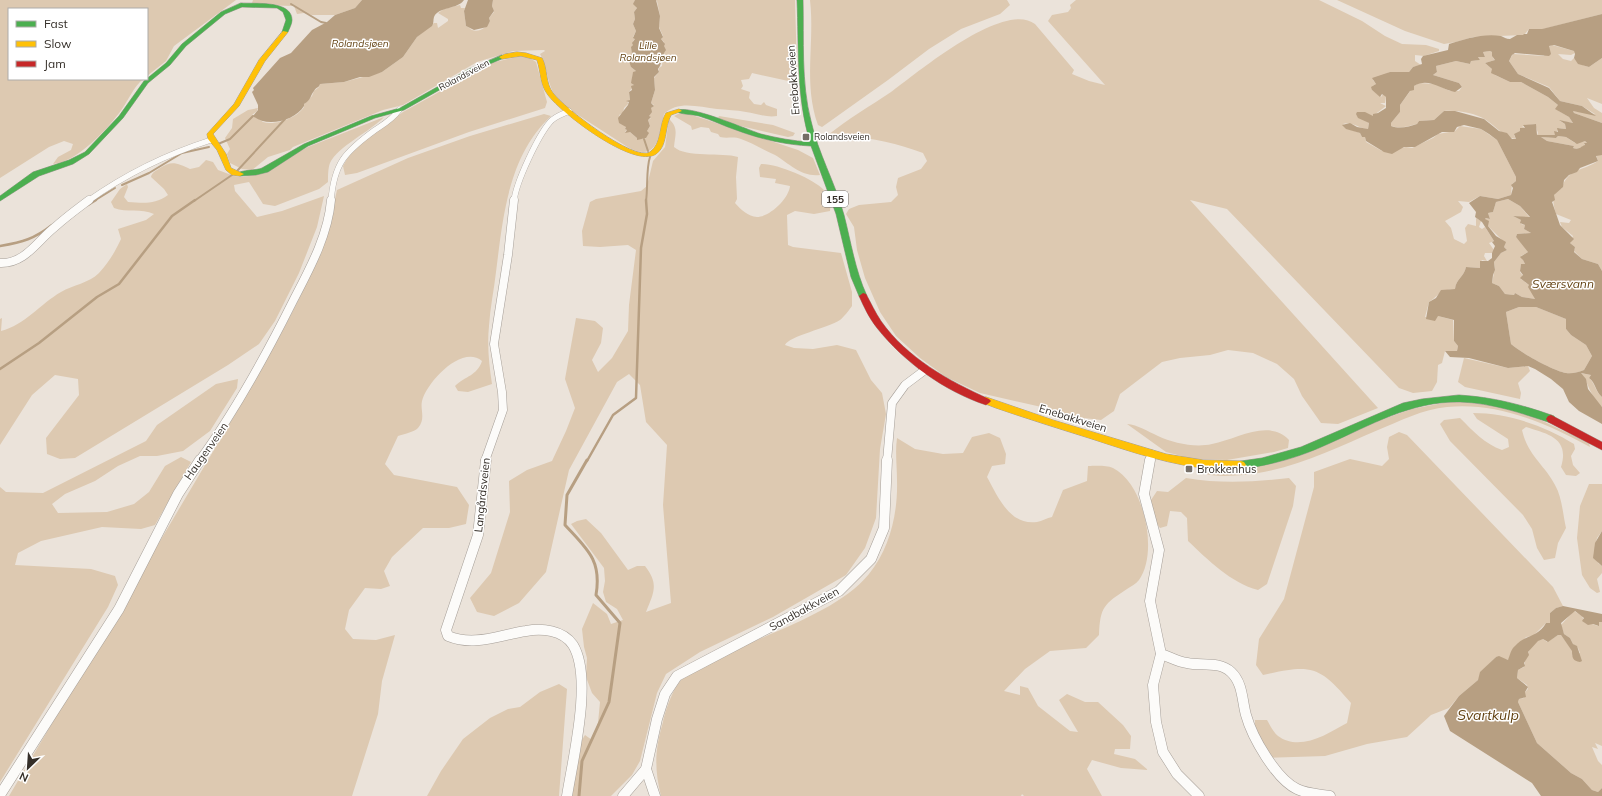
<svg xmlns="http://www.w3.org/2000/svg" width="1602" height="796" viewBox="0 0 1602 796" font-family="Mulish,sans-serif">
<rect width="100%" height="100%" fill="#ebe3da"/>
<g fill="#ddc9b1">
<path d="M0 0H236L174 46 166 61 147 76V9H9V79H143C133 88 129 99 122 109 108 129 77 162 53 164L58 157 71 150 73 144 64 141 49 147 0 178Z"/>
<path d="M253 0H362L355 8 335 15H312L304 13 297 14 294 6 256 5 252 3Z"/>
<path d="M493 0H635L634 4 637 8 634 12 635 19 633 24 636 31 633 37 636 38 633 41V45L631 48 632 55H630L633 58 631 59V67L636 71 633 73 632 81 634 85 629 92 630 100 627 102 629 103 624 108 623 113 619 115 626 127 625 129 627 130 625 132H630L637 138V139H645L648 134 647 131 650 126 648 120 651 118 649 116 651 108 654 105 651 103 655 90 654 78 659 72V68L662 66 664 42 661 39 663 36 659 27 660 16 657 1 655 0H795L798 105 794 103 791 91 793 82 752 73 749 79 741 80 743 86 741 89 750 92 749 98 754 104 761 105 764 102 766 105 777 109V116C766 118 756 113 746 112 736 110 727 110 717 109 699 107 678 100 664 114 659 136 658 162 629 148L561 104C545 85 550 72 540 54L545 51 544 50 513 51 477 62 403 105 383 110 293 147 290 150 268 157 252 170 242 169 230 163 227 154 230 149 225 138 232 128 233 119 248 110 258 108 257 111 252 115C256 117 260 120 263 122 276 126 298 117 304 107V104L312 96 314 91 319 87 320 84 344 82 382 72 403 57 417 37 434 23H437L438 28 448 21V19L438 13 444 9 460 5 461 8H465L464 11 466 26C469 27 470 29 472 30 479 33 487 27 490 21L489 18 494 12 492 6Z"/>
<path d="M810 0H1007L1010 5 1000 14 961 29 929 49 888 80 822 127 818 125C803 83 815 43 810 0Z"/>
<path d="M1076 0H1319L1362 21 1385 36 1402 44 1426 45 1439 49V51L1424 56 1415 55V61L1421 65 1413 67 1409 72H1390L1373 80 1376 84 1373 86 1372 90 1381 97 1383 94 1386 97 1385 103H1380L1386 106 1373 116 1360 118 1369 123 1368 129C1359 129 1352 121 1343 124L1349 129 1360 133 1362 137H1365L1366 142 1382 151 1406 147 1412 148 1433 138 1438 134 1455 131 1460 126 1481 129 1497 140 1516 177V181L1512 184 1511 195 1498 199 1480 196 1469 202 1458 201 1463 207 1461 212 1445 221 1451 228 1454 239 1464 244 1467 241 1465 228 1468 224 1476 226V218L1481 221 1479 227 1482 229 1485 227 1494 241 1489 243 1494 250 1492 253H1485L1484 256 1487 261 1482 260 1480 263V268L1466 267C1464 277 1456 279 1455 289 1438 290 1441 294 1429 302L1425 317 1438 316 1453 320 1454 341 1458 346 1457 351H1445L1442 363 1438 365 1437 382 1432 391 1413 393 1399 388 1227 209 1190 200 1378 408 1338 424 1321 423 1302 396 1294 379 1277 364 1253 353 1228 350 1210 355 1180 358 1162 362 1120 394 1114 411 1101 420 1075 417 1046 408 980 393 946 377 920 358 896 336 880 312 865 278 857 250 854 227 846 214 849 209 859 205 891 202 898 195 896 187 898 178 921 169 927 161 923 153C893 142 861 134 829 138L828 135C848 119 870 106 891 92 917 73 1004 0 1035 24L1074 70 1072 74 1089 81 1105 85 1048 21 1052 15 1068 12 1071 8 1070 5Z"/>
<path d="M1337 0H1602V14L1543 29H1529L1524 35 1473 37 1456 42 1444 44 1405 31Z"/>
<path d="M1552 45 1574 51 1575 53 1571 55 1558 54 1563 59 1571 61 1574 58C1579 63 1581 65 1589 67L1602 58V104L1587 98 1594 108 1602 113V123L1574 113 1573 111 1595 114 1582 106 1560 101 1549 87 1518 74 1509 61 1513 54 1544 56 1548 47Z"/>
<path d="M1490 51 1492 52 1493 58 1495 60 1485 63 1492 69 1495 75 1510 82H1521L1548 97 1558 105 1559 111 1569 117 1573 123 1560 121 1565 124 1566 129 1559 128 1555 135H1537L1538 133 1535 124 1522 126 1525 128H1521L1520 131 1514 135 1516 139C1506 138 1495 126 1486 120 1476 113 1456 110 1444 111L1434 120 1419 121 1417 124C1409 126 1400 129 1391 126V123L1400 112V105L1414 86 1419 83 1435 84 1450 91H1459L1462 87 1459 83 1433 75 1437 72 1436 66 1456 61 1470 64 1471 61 1480 60 1478 57H1485L1483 52Z"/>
<path d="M525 55 536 62 547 102 545 108 469 132 357 173 345 175 343 166 352 150 403 112 491 63Z"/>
<path d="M680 113 692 115 798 150 813 158 820 175C801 177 790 164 775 155 764 150 752 143 741 139 733 136 728 139 720 137L718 134 711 132 709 128 701 127 692 130 691 126 674 116Z"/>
<path d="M544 114 551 116C508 156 503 217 496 272 494 290 490 308 489 326 487 345 489 365 492 384L468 392 458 391 455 386C465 376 477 376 482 361 462 344 427 382 422 401 420 410 426 419 418 428 414 432 404 434 398 436L385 464 394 475 457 487 469 505 466 524 449 528H423L392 557 384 571 390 586 381 589 365 588 349 610 345 629 353 639 376 640 395 635 382 681 378 714 352 796H9L256 379C275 344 296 308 312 271 324 245 331 217 337 190L408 158 470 136Z"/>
<path d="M719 116 773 125 795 133 793 136 788 137 728 123 718 118Z"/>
<path d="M384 117C371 131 337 147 330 163 328 168 328 176 328 182L319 189 275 206 263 204 249 182 234 185 235 191 257 217 282 211 324 196 317 227 299 273 275 321 259 344 228 365 75 458 60 459 47 454 46 438 79 395 78 379 55 375 32 395 0 445V319L2 318 1 331C25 325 40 304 61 292 73 285 89 283 99 273 109 262 115 252 121 239L118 229 146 220 154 214C141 208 127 213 114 208L111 202 120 189 127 184 128 187 124 197 128 202C143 203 154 205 168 195L164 189 151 177C152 172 156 171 160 168 171 160 178 163 190 169L199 167 206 160 213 162 218 170 234 176 243 177 254 175 308 147Z"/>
<path d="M669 119C679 128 675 135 674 147 686 158 722 152 738 157L736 177 737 199 735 203C741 210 748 216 757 217 770 217 789 198 790 186L775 183 776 179 760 177 759 168 761 164C776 163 814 179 824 190 829 196 831 204 830 211L814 214 795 211 787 215 788 245 793 247 841 253 852 292V306C849 310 844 317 840 320 828 328 789 336 785 345L794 348 813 349 837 345 856 350 871 380 882 393 886 414 880 449 876 518 865 548 846 575 773 617 700 652 666 674 657 693 640 761 632 775 611 796H571L579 745 585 735 592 740 598 723 600 702 592 693 586 677 587 658 584 647 582 629 593 603 607 614 611 624 623 620 617 609 606 602 603 592 605 581 604 568 571 524 577 521 586 519 601 533 628 570 637 566H645C659 584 654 592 646 612L671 603 663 505 667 445 646 422 640 385 629 374 617 382 569 470 546 572 519 603 494 616 477 612 470 598 491 573 510 512 509 481 527 470 552 461 566 431 575 408 565 379 576 318 595 321 603 328 601 343 592 360 598 372 612 358 628 331 629 305 636 250 628 245 600 247 583 246 582 231 590 202 596 199 641 191 647 186 653 161 665 147Z"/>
<path d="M1558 136 1566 137 1575 143 1585 141 1587 143H1584L1585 146C1580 147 1579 150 1573 148L1574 146 1547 141 1541 137 1556 138Z"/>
<path d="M1596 155H1602V271L1598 264 1582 259 1574 251 1575 247 1570 243 1573 236 1562 227 1560 222 1569 223 1571 220 1556 214C1553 204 1550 192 1562 188 1568 168 1583 171 1598 161Z"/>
<path d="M1508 199 1520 206 1530 218 1513 216 1521 220V224L1525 225 1524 229 1531 233 1517 234 1516 237 1527 249 1528 252 1521 256 1525 264H1521L1520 272 1523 276 1521 279 1529 285 1535 299 1522 297 1515 293 1514 295 1505 294 1499 286 1492 283 1495 268 1494 262 1501 253 1507 250 1504 247 1505 243 1488 226 1485 219 1486 218 1490 219 1488 213 1493 212 1496 202Z"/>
<path d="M1519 307H1536L1566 319V329L1571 335 1586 345 1592 356 1584 370C1579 372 1572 374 1566 373 1554 371 1521 353 1511 344L1506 312Z"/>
<path d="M1464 358 1508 368 1528 366 1530 371 1518 383 1521 393 1520 399 1465 387 1458 382Z"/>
<path d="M1580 373 1591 375 1589 378C1595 383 1595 391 1602 397V407C1590 398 1587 377 1580 373Z"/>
<path d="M238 379 237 388 210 431 183 451 157 456H140L118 466 95 481 65 494 52 504 58 513 107 512 134 504 149 492 165 466 181 457 191 462 155 525 141 529 102 527 41 541 18 553 15 565 91 569 115 576 118 585 108 607 0 782V487L6 492 43 493 146 441 157 425 216 384Z"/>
<path d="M1453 401 1494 405 1528 414 1589 443 1590 447C1546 423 1498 402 1447 407 1423 409 1400 421 1378 430 1334 449 1292 470 1244 475 1230 476 1214 477 1202 473L1240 470 1412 409Z"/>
<path d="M1473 413C1508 413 1545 426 1574 444L1575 449 1571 456 1573 465 1580 473 1576 476 1566 475 1561 467C1570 438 1548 434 1526 427L1522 430C1528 456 1544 464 1555 485 1562 497 1563 515 1566 528L1558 543 1555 558 1544 560 1537 548 1532 529 1523 515 1450 441 1440 424 1444 420 1460 418C1473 431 1485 444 1502 450L1509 447 1508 439 1477 419Z"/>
<path d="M1127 424C1138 425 1147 431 1158 436 1173 443 1195 448 1212 444 1236 440 1268 418 1289 440L1288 448 1274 452 1227 460 1193 459 1166 452Z"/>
<path d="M1399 432 1407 435 1553 587 1563 606 1556 608 1550 613V623H1546L1533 636 1526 637 1508 660 1496 657 1484 669 1478 680 1459 696 1449 708 1431 715 1407 737 1367 744 1325 756 1264 758 1255 742V720H1267C1270 725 1273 732 1278 736 1300 752 1327 734 1347 723L1351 703C1319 665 1311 664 1263 675L1256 665 1259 639 1284 599 1314 487V472L1350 459 1382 466 1389 459 1387 447 1389 437Z"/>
<path d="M989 433 1000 438 1006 454 1005 464 992 466 987 477C998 497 1010 526 1037 522 1042 521 1047 518 1052 517L1063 490 1087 481 1088 466C1095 466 1106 465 1113 468 1144 483 1159 552 1139 580 1136 584 1131 586 1127 589 1104 604 1100 607 1099 635L1086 648 1050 651 1025 669 1004 691 1020 695V686L1028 688 1038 706 1070 731 1078 732 1059 700 1067 694 1085 702H1098L1123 725 1131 736 1130 749H1115L1114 754 1135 759 1148 770 1121 768 1092 760 1087 769 1102 796H1024L1022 794 1021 796H661C654 768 655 749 663 722 666 708 674 685 685 676 692 671 701 667 709 663 756 636 836 615 869 574 890 548 898 513 897 480 897 466 895 452 897 438L915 449 943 454 963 453 972 437Z"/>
<path d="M1186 478C1221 484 1254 482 1289 478L1296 486 1293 506 1267 584 1258 590C1231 583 1208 560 1188 541L1187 518 1181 512 1170 511 1167 526 1160 528 1153 519 1149 503 1157 491 1168 492Z"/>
<path d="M1589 484H1602V531L1597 538 1595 547 1598 563 1602 566V573L1597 579 1600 592 1597 593 1590 588 1582 575 1577 538 1580 506Z"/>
<path d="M1574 611 1582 616 1585 623 1592 624 1598 626 1599 622H1602V746L1595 743 1598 749 1592 747 1598 761 1602 765V788L1598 792 1592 790 1582 779 1571 773 1537 743 1518 702 1519 699 1524 698 1525 692 1528 689 1527 685 1517 678 1518 670 1524 667C1525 658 1532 639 1543 639L1547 642 1558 635H1561L1573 651 1572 656 1580 653 1578 648 1573 644 1570 638 1564 634 1561 625Z"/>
<path d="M559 684 567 689 559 796H427L441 771 463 739 490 718 508 709 520 707 540 692Z"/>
</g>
<g fill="#b79f82" fill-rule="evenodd">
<path d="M362 0H464C457 10 439 6 434 17 433 20 434 23 432 26L417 37 403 57 382 72 369 77H360L344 82 320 84C319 88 316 87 314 91 310 96 311 100 304 104V106C295 121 266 128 253 116L258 110V105L252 92 254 90 253 88 280 58 291 53 312 30 327 22 335 15 355 8Z"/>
<path d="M468 0H493L492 6 494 11 489 18 490 21 487 27 474 30 466 26 464 11Z"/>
<path d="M656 0 660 16 659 28 663 37 661 39 665 44 664 46 666 50C661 56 663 62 658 69L659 72 654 77 655 90 651 103 654 106 651 108 652 112 649 116 651 117 648 120 650 126 647 131 649 133 646 138 637 140V138L630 132 625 133 627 130 625 129 626 127 619 123 618 118 628 105 629 102 626 101 630 100 629 92 632 90 631 86 634 85 631 83 633 72 636 71 631 67 629 61 633 58 630 55H632L631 47 633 45 632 43 635 39 633 38 636 31 633 24 635 19 634 12 637 8 633 4 635 0Z"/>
<path d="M1602 14V58L1589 67 1578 64 1574 58 1575 54 1574 51 1554 45 1549 46 1551 54 1549 56 1515 53 1512 55 1509 61 1518 74 1549 88 1560 101 1582 106 1596 116 1573 111 1574 113 1602 123V155L1596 156 1598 161 1580 168 1577 172 1569 175 1564 180 1563 187 1554 195 1555 200 1552 202 1560 225 1574 239 1570 243 1575 247 1574 252 1582 259 1598 264 1602 271V397C1595 391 1596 383 1589 378L1591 375 1581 373 1586 379 1588 389 1602 407V424L1579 411 1569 402 1563 389 1551 379 1535 369 1528 366 1508 368 1469 358 1450 357 1445 351H1457L1458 346 1454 341V320L1438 316 1435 321 1426 319 1429 302 1436 298 1441 290 1455 289C1456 279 1464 277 1466 267L1480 268V261H1488L1492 258V253L1495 246 1492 242 1494 241 1482 222 1475 217 1476 212 1469 203 1480 196 1498 199 1511 195 1513 188 1511 185 1516 181V177L1497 140 1489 134 1481 129 1464 125 1457 127 1454 132H1442L1415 147H1404L1392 154 1384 152 1366 141 1365 137H1362L1360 133 1346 129 1342 125 1350 123 1357 127 1368 129 1369 123 1358 118 1356 114 1357 112H1365L1373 116V114L1378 113 1386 108V97L1382 94 1380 97 1372 90 1371 87 1376 84 1372 78 1390 72H1409L1413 67 1422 64 1421 59 1423 56 1448 50 1449 44C1465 39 1484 33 1501 36 1504 37 1506 39 1510 39L1517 35H1524L1523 34H1527L1529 29H1542ZM1490 51 1492 52V56L1495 60 1485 63 1492 69 1491 73 1510 82H1521L1548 97 1558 105 1555 109 1569 117 1573 123 1559 120 1565 124 1566 129 1557 128 1558 132 1554 131 1555 135H1537L1536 124 1523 125 1525 128H1520V131L1514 134 1516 139H1512L1507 133 1499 131 1484 119 1455 111H1444L1434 120 1419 121 1417 124C1409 127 1399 129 1391 126V123L1400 112V105L1410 91 1414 90V86C1429 77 1441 90 1455 92L1462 87 1459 83 1433 75 1437 72 1436 66 1456 61 1470 64 1471 61 1480 60 1478 57H1485L1483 52ZM1558 136 1566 137 1577 144 1585 141 1587 143H1584L1585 145C1580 147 1579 150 1573 148L1574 146 1547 141 1541 137 1556 138ZM1508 199 1520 206 1530 217 1513 216 1521 220 1520 223 1525 225 1524 229 1531 233 1517 234 1516 237 1528 252 1520 257 1523 260 1525 264H1521L1520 271 1523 275 1520 278 1529 285 1528 287 1535 299 1522 297 1515 293 1514 295 1505 294 1499 286 1492 283 1493 275 1495 270 1494 262 1501 253 1507 250 1504 247 1506 242 1496 236 1488 226 1489 221 1485 219 1486 218 1490 219 1488 213 1493 212 1496 202ZM1519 307H1536L1566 319V329L1571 335 1586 345 1592 356 1584 370C1579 372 1572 374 1566 373 1554 371 1521 353 1511 344L1506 312Z"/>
<path d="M1602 531V566L1593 558 1595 543Z"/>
<path d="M1563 606 1602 614V622H1599V626L1593 624 1588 625 1582 621 1584 618 1575 611 1561 623 1564 634 1570 638 1573 644 1577 646 1582 661 1580 662C1573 661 1572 658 1572 651L1561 635H1558L1548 642 1543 639 1538 641 1528 652 1529 655 1524 663 1525 666 1518 670 1517 678 1528 687 1525 692 1526 697 1519 699 1518 702 1537 743 1571 773 1582 779 1592 790 1598 792 1602 788V796H1541L1532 783 1450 731 1444 716 1459 696 1478 680 1480 672 1496 657 1499 656 1508 660C1510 655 1511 649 1515 646 1524 635 1539 637 1546 623H1550V613L1556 608Z"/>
</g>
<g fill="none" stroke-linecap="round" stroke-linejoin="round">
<g stroke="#b79f82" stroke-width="2">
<path d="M291 4 321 22 326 23"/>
<path d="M644 139 648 151"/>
<path d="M218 144 230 139 253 116"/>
<path d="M237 171 285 119"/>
<path d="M122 185 149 173 182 153 209 147"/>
<path d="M94 201 115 188"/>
<path d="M194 201 232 175"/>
<path d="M646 201C648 188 646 168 650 157"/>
</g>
<g stroke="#b79f82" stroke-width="2.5">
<path d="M88 205 96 200"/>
<path d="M0 246C23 242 34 239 52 225"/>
<path d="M0 369 39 343 97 297 119 284 172 216 195 200"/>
<path d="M587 461 613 415 636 398 641 248 647 214 646 200"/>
</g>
<path stroke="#b79f82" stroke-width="3" d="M579 796 582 761 609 702 620 623 596 595C602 560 587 549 565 525L567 495 587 460"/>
<defs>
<g id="street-far2">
<path d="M88 201C126 174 167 154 211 140"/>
<path d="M331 201C334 163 345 152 375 130 384 124 393 119 399 110"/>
<path d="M514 201C516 182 538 136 550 122 555 116 563 114 569 111"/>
</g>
<g id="street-far1">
<path d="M0 263C25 264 37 241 55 227 66 217 77 209 89 200"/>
<path d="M199 461C236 410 265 357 293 301 309 270 328 236 331 200"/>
<path d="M485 461 503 410 502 392 494 344 508 255 514 200"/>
<path d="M887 461 892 403 905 385 925 370"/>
<path d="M1150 461 1151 454"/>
</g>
<g id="street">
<path d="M486 460 478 535 446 630 448 636C474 647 499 635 526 631 542 628 563 630 573 645 593 678 573 758 567 796"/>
<path d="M1150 460 1144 494 1159 550 1150 601 1161 654C1170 657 1178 662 1187 663 1201 666 1219 661 1231 672 1243 683 1242 701 1246 715 1252 737 1276 779 1297 789 1307 794 1319 794 1330 796"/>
<path d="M1161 654 1153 685 1156 722 1163 752 1177 774 1199 796"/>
<path d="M646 769 655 796"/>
<path d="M0 795 119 609 178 494 200 460"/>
<path d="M623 796 646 769 657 719 665 694 677 676 839 591 871 559 884 528 887 460"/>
</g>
<g id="fast">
<path d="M797 0H803C804 40 801 82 811 121 818 153 835 182 844 215 851 242 855 270 867 296L863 299 859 296 851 277 836 214 811 146C786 145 760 139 736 130 724 126 712 120 699 116 692 114 681 115 676 111 687 103 745 129 761 134 777 138 793 141 810 142 796 96 799 48 797 0Z"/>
<path d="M241 3C255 4 292 0 292 20 292 24 289 29 288 32L285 34 282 32 286 20 283 12 277 8 242 7 225 14 186 46 170 65 148 83 123 118 89 154 73 164 39 176 0 201V196L33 172 69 160 85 152 119 116 144 81 166 63 182 44 221 12Z"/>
<path d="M502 55 505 57 504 58 473 71 404 110 375 118 308 146 268 172 256 175 240 176 236 174C243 169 255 171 262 168L304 144 371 116 400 108 469 69Z"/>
<path d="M1459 395C1493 397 1523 405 1554 416L1556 419 1554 422 1551 423C1521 413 1492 403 1460 402 1411 401 1371 425 1328 444 1300 457 1272 465 1241 469L1238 468 1236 465 1238 462 1241 461 1262 458 1301 447 1403 403 1422 399Z"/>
</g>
<g id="slow">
<path d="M283 31 288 32 265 61 239 106 213 134 226 154 231 168 244 174 240 176 232 175 226 170 217 150 208 139 207 134 234 104 259 60Z"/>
<path d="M517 52 526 53 542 58C548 69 545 83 553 93 563 107 634 162 650 152 662 144 659 124 666 113L679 109 682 111 671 115C664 128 668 146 656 154 634 169 561 113 548 95 540 85 541 72 537 60L521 56 502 59 499 57 505 54Z"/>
<path d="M986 397 1053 420 1166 454 1203 460 1241 461 1244 462 1246 465 1244 468C1235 471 1223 470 1214 469 1172 466 1132 452 1092 439 1060 429 1028 419 996 408L983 403 981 401 983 399Z"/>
</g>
<g id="jam">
<path d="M863 293 866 294C871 303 875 312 881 321 907 358 949 381 989 399L991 401 989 403 986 405C944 391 904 362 877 328 869 318 864 307 859 296Z"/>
<path d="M1551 415 1602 442V450L1548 422 1546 419 1548 416Z"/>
</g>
</defs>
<use href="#street-far2" stroke="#a69f98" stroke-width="6"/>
<use href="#street-far1" stroke="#a69f98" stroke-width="9"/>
<use href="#street" stroke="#a69f98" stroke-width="11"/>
<use href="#fast" stroke="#a69f98" stroke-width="1"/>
<use href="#slow" stroke="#a69f98" stroke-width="1"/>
<use href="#jam" stroke="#a69f98" stroke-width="1"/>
<use href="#street-far2" stroke="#fcfbf9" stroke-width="5.5"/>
<use href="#street-far1" stroke="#fcfbf9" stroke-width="8"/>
<use href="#street" stroke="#fcfbf9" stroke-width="10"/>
<use href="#fast" fill="#4caf50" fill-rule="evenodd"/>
<use href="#slow" fill="#ffc107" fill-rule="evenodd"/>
<use href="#jam" fill="#c62828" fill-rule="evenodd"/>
</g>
<g fill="#756e67" stroke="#fff" stroke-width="1.5">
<rect x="802" y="133" width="8" height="8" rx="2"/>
<rect x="1185" y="465" width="8" height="8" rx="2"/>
</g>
<g text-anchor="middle" stroke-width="3" stroke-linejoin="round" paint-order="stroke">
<g font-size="9" fill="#352f29" stroke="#fff">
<text transform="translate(464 75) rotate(-28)" y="3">Rolandsveien</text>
</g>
<g font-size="9" fill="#352f29" stroke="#fff" text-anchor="start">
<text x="814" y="140">Rolandsveien</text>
</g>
<g font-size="10" font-style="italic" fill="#644313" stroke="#fff">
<text x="360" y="47">Rolandsjøen</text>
<text x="648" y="49">Lille<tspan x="648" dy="12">Rolandsjøen</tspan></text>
</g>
<rect fill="#fff" stroke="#726d69" stroke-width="1" x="822" y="191" width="26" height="16" rx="3"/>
<g font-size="10" font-weight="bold" fill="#352f29">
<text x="835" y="203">155</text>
</g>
<g font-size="11" fill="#352f29" stroke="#fff">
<text transform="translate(793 80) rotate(-94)" y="4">Enebakkveien</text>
<text transform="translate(1073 418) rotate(17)" y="4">Enebakkveien</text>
<text transform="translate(206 451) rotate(-55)" y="4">Haugenveien</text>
<text transform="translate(482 495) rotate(-84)" y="4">Langårdsveien</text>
<text transform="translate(804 609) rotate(-29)" y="4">Sandbakkveien</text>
</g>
<g font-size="11" fill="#352f29" stroke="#fff" text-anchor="start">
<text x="1197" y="473">Brokkenhus</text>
</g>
<g font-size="12" font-style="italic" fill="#644313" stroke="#fff">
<text x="1563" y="288">Sværsvann</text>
</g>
<g font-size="14" font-style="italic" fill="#644313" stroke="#fff">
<text x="1488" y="720">Svartkulp</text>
</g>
</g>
<rect x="8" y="8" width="140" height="72" fill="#ffffff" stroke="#aeaca9"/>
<rect x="16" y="21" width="20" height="6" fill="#4caf50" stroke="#aeaca9"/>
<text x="44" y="28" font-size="12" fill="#352f29">Fast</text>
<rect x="16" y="41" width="20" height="6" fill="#ffc107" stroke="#aeaca9"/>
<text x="44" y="48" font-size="12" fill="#352f29">Slow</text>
<rect x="16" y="61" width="20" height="6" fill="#c62828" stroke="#aeaca9"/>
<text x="44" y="68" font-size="12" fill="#352f29">Jam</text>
<g transform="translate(28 768) rotate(205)" stroke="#ffffff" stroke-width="3" paint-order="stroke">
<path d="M0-3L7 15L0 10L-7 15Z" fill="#352f29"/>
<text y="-6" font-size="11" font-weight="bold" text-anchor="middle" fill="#352f29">N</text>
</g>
</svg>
